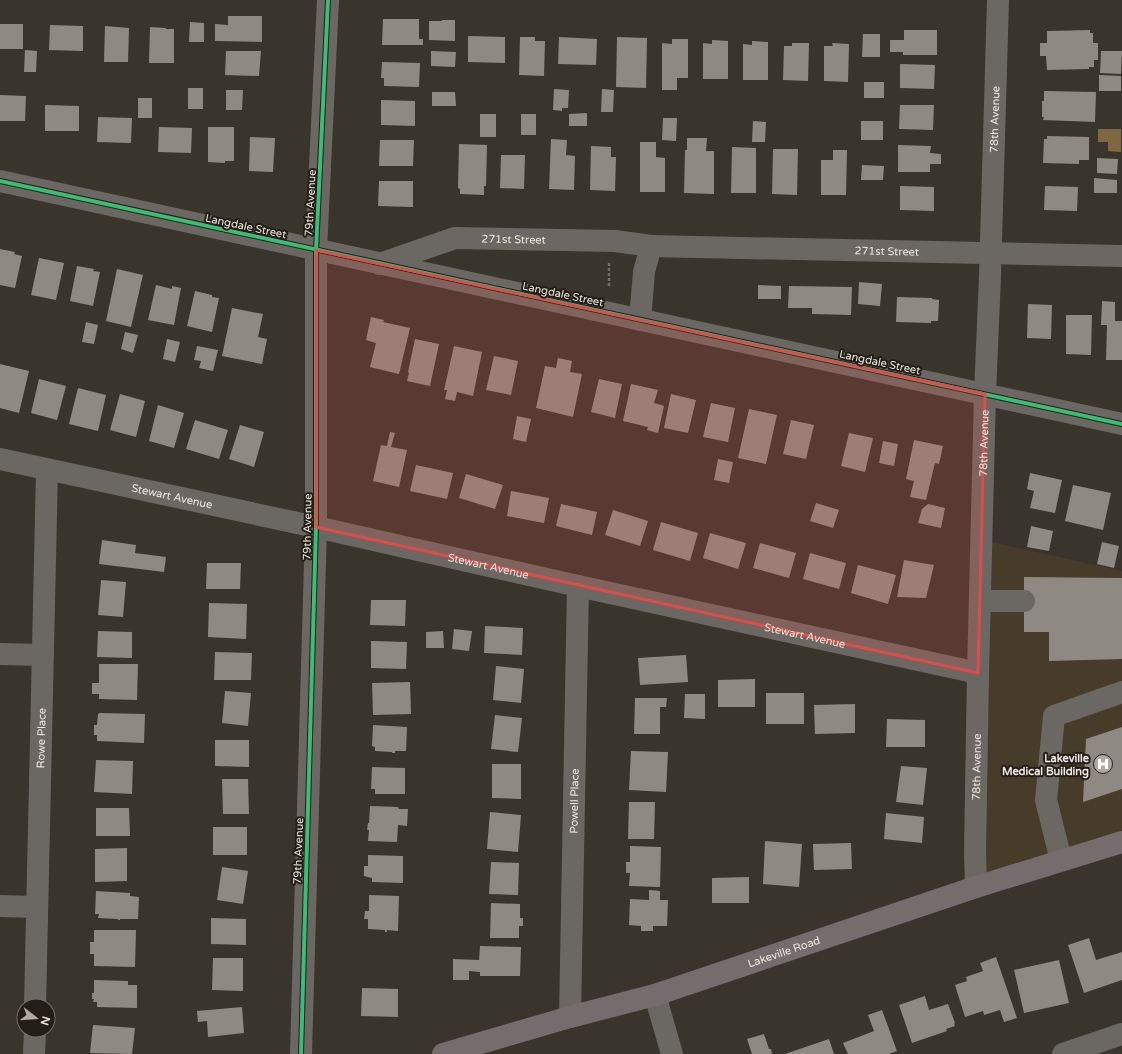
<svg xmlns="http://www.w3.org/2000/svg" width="1122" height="1054" viewBox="0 0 1122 1054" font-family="'Varela Round',sans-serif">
<rect width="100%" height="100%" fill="#39352d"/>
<path fill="#473c2a" d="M982 540 1122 571V842L976 887Z"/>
<path fill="#7f6841" d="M1098 129H1121V152L1108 151V142H1098Z"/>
<g fill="#8e8a83">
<path d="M228 16H262V42L215 41V24L228 25Z"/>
<path d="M383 19H419V39H423V45H382Z"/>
<path d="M442 20H455V41L429 40V21H442Z"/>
<path d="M190 22 204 23V42H189Z"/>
<rect x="0" y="24" width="23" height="25"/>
<path d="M50 25 83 26V51L49 50Z"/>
<path d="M105 26 129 28 128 62H104Z"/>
<path d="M150 27 166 28V29H174V63H149Z"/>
<path d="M904 30H937V55H903V52H890V40H904Z"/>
<path d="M1090 30V33H1093V43H1098V60H1094V67H1089V69L1047 70 1046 56H1040V43H1047V31Z"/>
<path d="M863 34H880V57H862Z"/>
<path d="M468 36 505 37V63L468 62Z"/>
<path d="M520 37H535V41H545L544 76 519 75Z"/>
<path d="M559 37 597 39 596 65 558 64Z"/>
<path d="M617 37 647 38 646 88 616 87Z"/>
<path d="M672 39H688V78H677V90H662V43L672 44Z"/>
<path d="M712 40 728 41V79H703V43L712 44Z"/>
<path d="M752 41 768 42V80H743V44L752 45Z"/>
<path d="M792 43H809L808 81 783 80 784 46H792Z"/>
<path d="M832 43 849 44 848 82 824 81V46H833Z"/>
<path d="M25 50 37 51 36 72H24Z"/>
<path d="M226 51H261L259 76 225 75Z"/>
<path d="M431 51 456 52 455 67 431 66Z"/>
<path d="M1101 51H1122L1121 74 1100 73Z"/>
<path d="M382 62 420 63 419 87 384 86V78H381Z"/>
<path d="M900 64 935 65 934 89 900 88Z"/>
<path d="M1099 75 1121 76V91H1099Z"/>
<rect x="864" y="82" width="20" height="16"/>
<rect x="188" y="88" width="15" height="21"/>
<path d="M554 89 569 90 568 108H562V111L553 110Z"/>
<path d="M602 89 614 90 613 112H601Z"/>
<path d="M226 90H243L242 110H226Z"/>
<path d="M1044 91 1096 92 1095 122 1043 120 1044 117H1042V101H1044Z"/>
<path d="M432 92H455L456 106H432Z"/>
<path d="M0 95 26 96 25 121H0Z"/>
<rect x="138" y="98" width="14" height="20"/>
<path d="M381 100 415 101V126L381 125Z"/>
<path d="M45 105 79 106V131H45Z"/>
<path d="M900 105H934L933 130 899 129Z"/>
<path d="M587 113V126H569V114Z"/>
<rect x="480" y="114" width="16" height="23"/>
<rect x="521" y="114" width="15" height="21"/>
<path d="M98 117 132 118 131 143 97 142Z"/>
<path d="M663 118H677L676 141 662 140Z"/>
<path d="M753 121 766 122 765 142H752Z"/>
<rect x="861" y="121" width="22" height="19"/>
<path d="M159 127 192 128 191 153 158 152Z"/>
<path d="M208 127H234V161H225V163L208 162Z"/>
<path d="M1047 136 1089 137V160H1079V164L1043 163 1044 139H1047Z"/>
<path d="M250 137 275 138 273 172 249 171Z"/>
<path d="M687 138H707L706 151H714V194L684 193 685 150H687Z"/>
<path d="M551 139 567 140 566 155 575 156 574 190 549 189Z"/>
<path d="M380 140H414L413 166H379Z"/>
<path d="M640 142H656V157L665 158V192H640Z"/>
<path d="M459 144 487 145 486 186H484V195L460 194V189L458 188Z"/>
<path d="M898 145 931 146 930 153 941 154V164H930V172H898Z"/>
<path d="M591 146 611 147V157H616L615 191 590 190Z"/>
<path d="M732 147 756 148V193H731Z"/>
<path d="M773 149H798L797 195 772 194Z"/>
<path d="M833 150H847L846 195H821V160H833Z"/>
<path d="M501 155H525L524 189 500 188Z"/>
<path d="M1097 158 1118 159 1117 174 1097 173Z"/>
<path d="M862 165 884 166 883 180H861Z"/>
<path d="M1094 178 1117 180V193H1094Z"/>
<path d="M379 181H413V207L378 206Z"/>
<path d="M900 186 934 187V211L900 210Z"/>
<path d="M1045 186 1078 187 1077 211 1044 210Z"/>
<path d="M0 249 15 252 14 254 22 256 15 288 0 285Z"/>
<path d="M39 258 64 263 56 300 31 295Z"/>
<path d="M77 266 94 269 93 271 100 272 93 306 70 301Z"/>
<path d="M117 269 143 275 131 327 106 321Z"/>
<path d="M859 282 882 284 880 306 858 304Z"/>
<path d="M156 285 172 289V286L181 288 174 325 148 320Z"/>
<path d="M758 285 781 286V299H758Z"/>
<path d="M789 286 852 287 851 315 812 314V308H788Z"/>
<path d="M195 291 212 295V297L219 298 212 332 187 326Z"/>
<path d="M897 297 932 298V299L939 300 938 321H931V323L896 322Z"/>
<path d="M1102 301 1115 302V321H1122V360H1106L1107 325H1101Z"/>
<path d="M1028 304 1052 305 1051 339 1027 338Z"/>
<path d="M232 308 263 314 258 337 267 339 262 364 222 356Z"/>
<path d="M1066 315H1092L1091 355 1066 354Z"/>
<path d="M371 317 384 320 383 322 410 328 399 374 370 367 376 343 366 340Z"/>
<path d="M86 322 98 325 94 344 82 342Z"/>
<path d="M125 332 138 335 133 353 121 349Z"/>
<path d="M167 339 180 342 175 362 163 359Z"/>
<path d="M415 339 439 344 430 386 407 381 409 373 408 372Z"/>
<path d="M197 346 218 350 213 371 199 368 201 361 194 360Z"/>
<path d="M454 346 482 352 473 396 457 392 455 401 445 399 447 390H444Z"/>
<path d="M494 356 518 361 511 395 486 390Z"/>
<path d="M558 358 572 361 570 372 582 374 573 417 536 408 545 366 556 368Z"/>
<path d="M0 364 29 371 19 413 0 408Z"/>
<path d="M39 379 66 386 57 420 31 413Z"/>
<path d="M599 379 622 384 615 418 591 412Z"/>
<path d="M631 384 658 390 654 403 664 406 658 433 647 430 648 427 623 421Z"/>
<path d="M78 388 106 395 98 431 69 424Z"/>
<path d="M120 394 145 401 136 437 110 430Z"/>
<path d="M671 394 696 400 688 433 664 428Z"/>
<path d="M711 403 735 408 728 442 703 437Z"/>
<path d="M158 405 184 413 174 448 149 441Z"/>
<path d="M749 409 777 415 766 464 738 458Z"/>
<path d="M517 416 531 419 526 442 513 439Z"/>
<path d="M195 420 228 430 219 459 186 449Z"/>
<path d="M791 420 814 425 806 459 783 454Z"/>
<path d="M240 425 264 432 254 467 229 459Z"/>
<path d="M390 432 395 433 391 447 407 450 399 487 373 481 381 445 387 446Z"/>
<path d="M849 433 873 438 865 472 841 466Z"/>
<path d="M914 440 943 446 939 464 935 463 926 500 910 497 914 481 906 479Z"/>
<path d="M883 441 898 444 894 466 879 463Z"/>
<path d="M718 459 733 462 729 483 714 480Z"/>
<path d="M416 465 453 473 447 499 410 491Z"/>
<path d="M1030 473 1062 480 1055 513 1030 508 1034 491 1027 489Z"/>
<path d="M466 474 503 485 495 509 459 498Z"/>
<path d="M1073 485 1111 493 1103 530 1065 521Z"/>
<path d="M511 491 549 498 544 523 507 516Z"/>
<path d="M816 503 839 510 833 528 810 521Z"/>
<path d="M561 504 597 512 592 535 556 526Z"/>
<path d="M928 504 945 508 941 528 918 523 922 509Z"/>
<path d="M613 510 648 521 640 546 605 535Z"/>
<path d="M661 522 698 533 690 561 653 550Z"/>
<path d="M1031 526 1053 531 1049 551 1027 547Z"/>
<path d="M710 533 746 543 738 569 703 558Z"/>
<path d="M102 540 136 545 135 553 166 557 164 572 99 564Z"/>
<path d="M1102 542 1119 546 1114 568 1097 564Z"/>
<path d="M760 543 796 553 789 578 753 568Z"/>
<path d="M810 553 846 563 839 589 803 579Z"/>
<path d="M904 560 934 565 926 598 897 597Z"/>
<path d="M207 563H241L240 589H206Z"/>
<path d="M858 565 896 575 888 604 851 593Z"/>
<path d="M1024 577 1122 578V659L1049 661V632H1024Z"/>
<path d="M101 580 126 582 123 617 98 615Z"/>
<path d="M371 600H406L405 626 370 625Z"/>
<path d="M209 603 247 604 246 639 208 637Z"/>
<path d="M485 626 523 628 522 655 484 653Z"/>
<path d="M454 629 472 631 469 651 452 649Z"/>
<path d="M98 631 132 632V658L97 657Z"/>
<path d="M443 631 444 648H426V632Z"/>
<path d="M371 641 407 642 406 669 371 668Z"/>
<path d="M215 652 252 653 251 680H214Z"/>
<path d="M686 655 688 682 640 685 638 658Z"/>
<path d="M99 664H138L137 700 99 699V694H92V683H99Z"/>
<path d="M496 666 524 669 521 703 493 700Z"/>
<path d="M755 679V707H718V680Z"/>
<path d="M410 682 411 714 373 715 372 683Z"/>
<path d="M225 691 251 693 248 726 222 723Z"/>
<rect x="766" y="693" width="38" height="31"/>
<path d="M685 694H705V719L684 718Z"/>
<path d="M635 698H667L666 707H660V734H634Z"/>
<path d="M855 704V733L815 734 814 705Z"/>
<path d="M99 713 145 714 144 743 97 741V735H94V725H97L98 714H99Z"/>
<path d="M495 715 522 718 518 752 491 749Z"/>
<path d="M887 719 925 720V747H886Z"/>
<path d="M373 725 407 727 406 751H395V753H392V752L375 751V747L372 746Z"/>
<path d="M1122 727V789L1083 802 1086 739Z"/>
<path d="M215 740H249V767L215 766Z"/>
<path d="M631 751 668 752 666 792 629 790Z"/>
<path d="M96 760 133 761 132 794 94 792Z"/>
<path d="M492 764H521V799L492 798Z"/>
<path d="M901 766 927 768 923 805 896 802Z"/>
<path d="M372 767 405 768V794H375V789H371Z"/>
<path d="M222 779H248L249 814H223Z"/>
<path d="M629 802H655L654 839H628Z"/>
<path d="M370 806 398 807 399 809H408L407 826 398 825 397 842 368 841 369 830H367L368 823H369Z"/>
<path d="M96 808H129L130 836H96Z"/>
<path d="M490 812 521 815 518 852 487 849Z"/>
<path d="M886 813 924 817 922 843 884 839Z"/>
<rect x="213" y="827" width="34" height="28"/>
<path d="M765 841 802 844 799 887 763 884Z"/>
<path d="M851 843 852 869 814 870 813 844Z"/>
<path d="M630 846 661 847 660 887 629 886 630 873H626V862H630Z"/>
<path d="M127 848V881L95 882V849Z"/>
<path d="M368 855 403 856V883L372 882V878L364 876V866H368Z"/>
<path d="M491 862 519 863 518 895 489 894Z"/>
<path d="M222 867 248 871 243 904 217 900Z"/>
<path d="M749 877V903H712V878Z"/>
<path d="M649 890 660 891V900H668L667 926H653V931H641V926L629 925 630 899 649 900Z"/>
<path d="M96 891 130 893V896L139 897 138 919H120V920H118V919L98 918 99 914H95Z"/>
<path d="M369 895 399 896 398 931 387 930V932H385V930L368 929V919H364L365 911H369Z"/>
<path d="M491 903 520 904V918H523V926H519V938H490Z"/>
<path d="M211 918 246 919V945L211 944Z"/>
<path d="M94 930H136L135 967 94 966V954H90V942H94Z"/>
<path d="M1089 938 1096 960 1122 952V980L1084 993 1068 945Z"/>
<path d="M480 946 521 947 520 976H480V972L469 971V980H453V959L479 960Z"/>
<path d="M996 957 1017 1018 1004 1022 1000 1010 984 1015 983 1011 965 1017 955 985 967 981 966 977 983 971 980 963Z"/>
<path d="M213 958H243V991L212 990Z"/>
<path d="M1059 960 1069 1003 1024 1013 1014 970Z"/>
<path d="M94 980 128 981V985H137V1008L97 1007V1002H93L94 999H92V993H94Z"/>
<path d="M362 988 398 989V1017L361 1016Z"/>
<path d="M925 996 929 1010 948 1004 955 1023 954 1024 955 1026 946 1029 947 1031 912 1043 899 1005Z"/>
<path d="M242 1007 244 1033 208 1037 207 1021 198 1022 197 1011Z"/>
<path d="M882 1010 897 1051 889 1054H848L843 1043 874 1031 868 1015Z"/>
<path d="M93 1025 135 1028 132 1054 90 1053Z"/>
<path d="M764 1034 769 1049H771L772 1054H752L747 1039Z"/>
<path d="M829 1039 834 1054H785Z"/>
</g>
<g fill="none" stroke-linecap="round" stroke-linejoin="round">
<path stroke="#73706a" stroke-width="2.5" stroke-dasharray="3 2" stroke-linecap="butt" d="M609 263V287"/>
<g stroke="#6b6762" stroke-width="22">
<path d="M0 181 1122 424"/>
<path id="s1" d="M380 264 455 238 615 241 651 246"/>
<path id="s2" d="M640 320 644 272 651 246 1122 256"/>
<path id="s3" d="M0 459 316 527 578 586 978 673"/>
<path d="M980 601H1024"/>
<path d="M0 654 43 655"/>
<path d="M1061 860 1046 800 1054 716 1122 692"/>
<path id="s4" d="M976 887 975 852 978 673 985 394 990 276 998 0"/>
<path d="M0 906 37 907"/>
<path d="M655 995 672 1054"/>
<path id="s5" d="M35 1006 47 470"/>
<path id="s6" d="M570 1017 578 586"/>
<path d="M34 1054 35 1030"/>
<path d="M301 1054 316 527V250L328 0"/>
<path d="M1063 1054 1122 1034"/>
</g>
<path stroke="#756c6e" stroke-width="22" id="s7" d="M443 1054 570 1017 655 995 976 887 1122 842"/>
<defs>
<g id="cycleway">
<path d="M0 181 1122 424"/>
<path d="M301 1054 316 527V250L328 0"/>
</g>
</defs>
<use href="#cycleway" stroke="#221e17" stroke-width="6"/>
<use href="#cycleway" stroke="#3abd76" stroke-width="4"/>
</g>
<path fill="#db4e4d" fill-opacity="0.2" stroke="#db4e4d" stroke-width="3" stroke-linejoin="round" d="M316 250 985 394 978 673 316 527Z"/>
<defs>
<symbol id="hospital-disc" viewBox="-11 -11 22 22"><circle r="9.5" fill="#afa9a1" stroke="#221e17"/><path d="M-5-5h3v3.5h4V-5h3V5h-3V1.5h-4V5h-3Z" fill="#fff"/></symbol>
</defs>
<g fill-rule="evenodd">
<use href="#hospital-disc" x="1092" y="753" width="22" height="22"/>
</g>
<g text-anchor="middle" stroke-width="4" stroke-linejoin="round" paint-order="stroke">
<g font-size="11" fill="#eee8df" stroke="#221e17">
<text dy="4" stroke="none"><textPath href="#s4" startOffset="768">78th Avenue</textPath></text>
<text transform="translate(310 203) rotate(-87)" y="4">79th Avenue</text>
<text transform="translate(246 226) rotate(12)" y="4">Langdale Street</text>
<text dy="4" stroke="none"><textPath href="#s1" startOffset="138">271st Street</textPath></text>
<text dy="4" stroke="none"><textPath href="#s2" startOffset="311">271st Street</textPath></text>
<text transform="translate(563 294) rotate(12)" y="4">Langdale Street</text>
<text transform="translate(880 362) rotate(12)" y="4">Langdale Street</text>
<text dy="4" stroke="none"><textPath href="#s4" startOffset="444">78th Avenue</textPath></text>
<text dy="4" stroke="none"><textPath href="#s3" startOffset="176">Stewart Avenue</textPath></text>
<text transform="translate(307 527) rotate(-89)" y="4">79th Avenue</text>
<text dy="4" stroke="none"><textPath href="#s3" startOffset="500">Stewart Avenue</textPath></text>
<text dy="4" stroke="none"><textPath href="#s3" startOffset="824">Stewart Avenue</textPath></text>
<text dy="4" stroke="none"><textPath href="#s5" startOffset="268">Rowe Place</textPath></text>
<text dy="4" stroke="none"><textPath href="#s4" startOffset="120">78th Avenue</textPath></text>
<text dy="4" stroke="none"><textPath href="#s6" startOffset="216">Powell Place</textPath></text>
<text transform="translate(298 851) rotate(-88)" y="4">79th Avenue</text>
<text dy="4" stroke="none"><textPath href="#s7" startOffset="356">Lakeville Road</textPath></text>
</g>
<g font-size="11" font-weight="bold" fill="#eee8df" stroke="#221e17" text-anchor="end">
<text x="1089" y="762">Lakeville<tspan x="1089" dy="13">Medical Building</tspan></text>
</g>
</g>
<g transform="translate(36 1018) rotate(107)"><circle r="19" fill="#221e17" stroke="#746f67"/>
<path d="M0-3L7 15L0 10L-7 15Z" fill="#afa9a1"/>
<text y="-6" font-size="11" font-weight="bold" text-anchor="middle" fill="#eee8df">N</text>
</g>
</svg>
